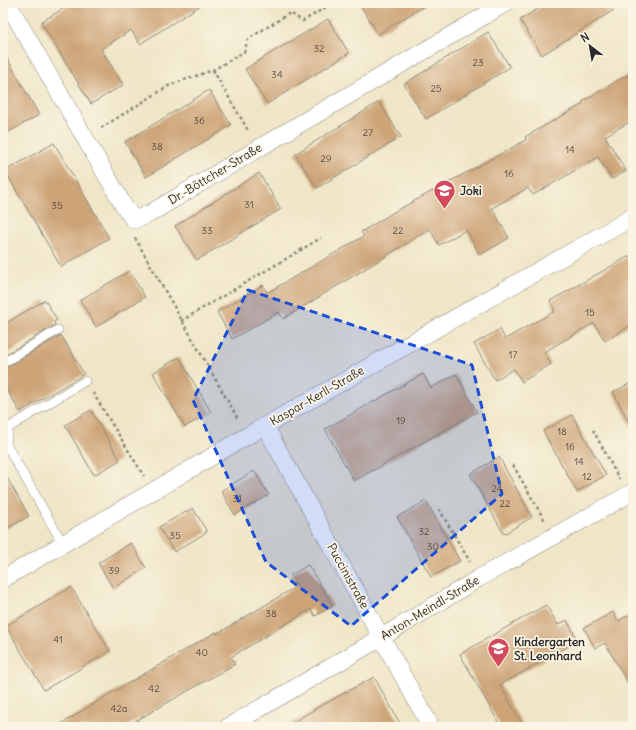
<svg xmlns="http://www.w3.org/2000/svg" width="636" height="730" viewBox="0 0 636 730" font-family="Delius,sans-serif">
<rect width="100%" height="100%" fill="#fcf5e5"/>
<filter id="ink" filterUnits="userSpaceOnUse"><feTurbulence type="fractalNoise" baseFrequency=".025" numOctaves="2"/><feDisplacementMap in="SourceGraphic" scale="8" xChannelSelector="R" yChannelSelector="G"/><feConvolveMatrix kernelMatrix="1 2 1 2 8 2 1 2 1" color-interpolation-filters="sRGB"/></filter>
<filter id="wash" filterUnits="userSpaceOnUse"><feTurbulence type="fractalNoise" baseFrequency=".012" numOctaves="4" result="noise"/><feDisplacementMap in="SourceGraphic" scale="16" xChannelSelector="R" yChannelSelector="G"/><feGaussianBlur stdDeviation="0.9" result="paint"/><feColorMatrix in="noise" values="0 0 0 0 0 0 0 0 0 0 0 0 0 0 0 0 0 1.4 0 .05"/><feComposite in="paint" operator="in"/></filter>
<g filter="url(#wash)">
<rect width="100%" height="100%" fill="#efe6c7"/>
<g id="blocks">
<g fill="#cda478">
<path d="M72 3H204L140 44 131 30 101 49 123 85 91 104 41 22Z"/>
<path d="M359 3H429L378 34Z"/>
<path d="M547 3H625L542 55 520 20Z"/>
<path d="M328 19 349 53 267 104 245 69Z"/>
<path d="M488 32 510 67 426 119 404 84Z"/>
<path d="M3 51 39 115 3 135Z"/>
<path d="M627 75 633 85V120L605 136 626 171 612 179 598 157 533 195 528 188 492 208 509 238 480 255 466 230 439 245 430 229 283 319 279 312 232 339 217 312 263 285 267 293 364 236 361 232 394 212 526 140 525 137 583 104 582 102Z"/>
<path d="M209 90 231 125 146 177 125 142Z"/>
<path d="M379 102 401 137 317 188 295 154Z"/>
<path d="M54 143 109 238 61 267 5 171Z"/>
<path d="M259 173 281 209 197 260 175 226Z"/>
<path d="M633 254V324L605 341 594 323 544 352 551 364 522 382 514 369 495 380 474 344 500 329 505 339 555 311 550 301Z"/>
<path d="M129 271 145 297 96 327 80 300Z"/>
<path d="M45 300 57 320 54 322 55 325 3 356V325Z"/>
<path d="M61 335 84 374 20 412 3 383V369Z"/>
<path d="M179 357 211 412 185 427 153 373Z"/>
<path d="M423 374 431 388 456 374 477 412 354 481 325 429Z"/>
<path d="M633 382V430L613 392Z"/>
<path d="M91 410 120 460 94 475 65 425Z"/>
<path d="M572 415 606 475 577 492 543 431Z"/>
<path d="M499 457 532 517 504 534 470 474Z"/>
<path d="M3 471 29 516 3 531Z"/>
<path d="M254 471 269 495 235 515 221 491Z"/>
<path d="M426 501 460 561 431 577 397 517Z"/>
<path d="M193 508 207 532 174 552 159 527Z"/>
<path d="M131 543 146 568 113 588 98 563Z"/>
<path d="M308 565 333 606 315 616 311 609 231 657 235 664 125 727H56L108 695 216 632 217 634 297 586 291 575Z"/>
<path d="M71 587 110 651 44 690 6 626Z"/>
<path d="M546 605 558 625 567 620 578 641 500 685 524 727H501L460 654Z"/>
<path d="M613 612 618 621 633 613V692L605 643 595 648 584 628Z"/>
<path d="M374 677 402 727H285L317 708Z"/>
</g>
</g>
</g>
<g filter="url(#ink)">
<use href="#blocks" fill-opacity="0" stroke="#8d8879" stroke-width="1"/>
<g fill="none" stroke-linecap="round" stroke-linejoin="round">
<defs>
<g id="lane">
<path d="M3 363 58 330"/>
<path d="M63 544 6 444 8 428 85 381"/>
</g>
<g id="street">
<path d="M11 9 124 206 134 220 149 214 259 148 506 3"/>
<path d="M265 426 431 727"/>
<path d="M3 579 247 436 633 217"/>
<path d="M228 727 382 637 479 578 633 492"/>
</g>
</defs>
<use href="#lane" stroke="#8d8879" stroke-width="10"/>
<use href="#street" stroke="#8d8879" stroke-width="18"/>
<g stroke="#8d8879" stroke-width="2.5" stroke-dasharray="3 3" stroke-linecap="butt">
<path d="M213 70 249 132"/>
<path d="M101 128 170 85 213 70 244 52 248 39 290 13 303 21 333 3"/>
<path d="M135 238 238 419"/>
<path d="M181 321 321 238"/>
<path d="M93 393 144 476"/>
<path d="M593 430 619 479"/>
<path d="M513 465 545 521"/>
<path d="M439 509 470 562"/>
</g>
<use href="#lane" stroke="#fff" stroke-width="9"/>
<use href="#street" stroke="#fff" stroke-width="17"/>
</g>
</g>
<path fill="#1d4ed8" fill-opacity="0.2" stroke="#1d4ed8" stroke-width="3" stroke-dasharray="8 5" stroke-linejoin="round" d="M248 290 472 365 502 494 351 626 266 562 193 400Z"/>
<defs>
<symbol id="school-pin" viewBox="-11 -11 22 30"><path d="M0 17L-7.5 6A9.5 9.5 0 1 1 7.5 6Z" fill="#d1495b" stroke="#fcf5e5"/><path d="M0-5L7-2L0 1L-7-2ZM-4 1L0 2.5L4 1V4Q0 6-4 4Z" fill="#fff"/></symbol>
</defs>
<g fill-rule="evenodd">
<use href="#school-pin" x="432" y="178" width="25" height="34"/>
<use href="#school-pin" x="486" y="636" width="25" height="34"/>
</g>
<g text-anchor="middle" stroke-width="3.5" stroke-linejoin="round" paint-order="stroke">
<g font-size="10" fill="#54493e">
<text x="319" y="52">32</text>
<text x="478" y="66">23</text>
<text x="277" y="78">34</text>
<text x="436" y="92">25</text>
<text x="199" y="124">36</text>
<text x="368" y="136">27</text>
<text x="157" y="150">38</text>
<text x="570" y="153">14</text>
<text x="326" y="162">29</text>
<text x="509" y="177">16</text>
<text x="249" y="208">31</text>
<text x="57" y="209">35</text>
<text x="207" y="234">33</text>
<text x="398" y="234">22</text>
<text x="590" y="316">15</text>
<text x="513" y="358">17</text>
<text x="401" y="424">19</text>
<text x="562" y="435">18</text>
<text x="570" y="450">16</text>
<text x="579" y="465">14</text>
<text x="587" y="480">12</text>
<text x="497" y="492">24</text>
<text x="237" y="502">31</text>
<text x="505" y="507">22</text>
<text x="424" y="535">32</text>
<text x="175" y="539">35</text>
<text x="433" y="550">30</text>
<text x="114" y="574">39</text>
<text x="271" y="617">38</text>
<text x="58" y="643">41</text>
<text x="202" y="656">40</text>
<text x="154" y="692">42</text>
<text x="119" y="712">42a</text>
</g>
<g font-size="12" fill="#2b2b2b" stroke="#fcf5e5">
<text transform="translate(215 174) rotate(-31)" y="4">Dr.-Böttcher-Straße</text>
<text transform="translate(317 396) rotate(-30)" y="4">Kaspar-Kerll-Straße</text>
<text transform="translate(348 576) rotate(61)" y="4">Puccinistraße</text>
<text transform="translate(430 608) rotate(-31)" y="4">Anton-Meindl-Straße</text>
</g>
<g font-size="12" font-weight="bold" fill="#2b2b2b" stroke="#fcf5e5" text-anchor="start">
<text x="460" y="195">Joki</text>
<text x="514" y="646">Kindergarten<tspan x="514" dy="14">St. Leonhard</tspan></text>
</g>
</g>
<rect width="636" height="730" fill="none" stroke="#fcf5e5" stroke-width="16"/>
<g transform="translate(590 46) rotate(329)" stroke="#fcf5e5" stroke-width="3" paint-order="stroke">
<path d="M0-3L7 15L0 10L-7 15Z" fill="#2b2b2b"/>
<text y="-6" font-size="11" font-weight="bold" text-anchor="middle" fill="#2b2b2b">N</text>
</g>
</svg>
